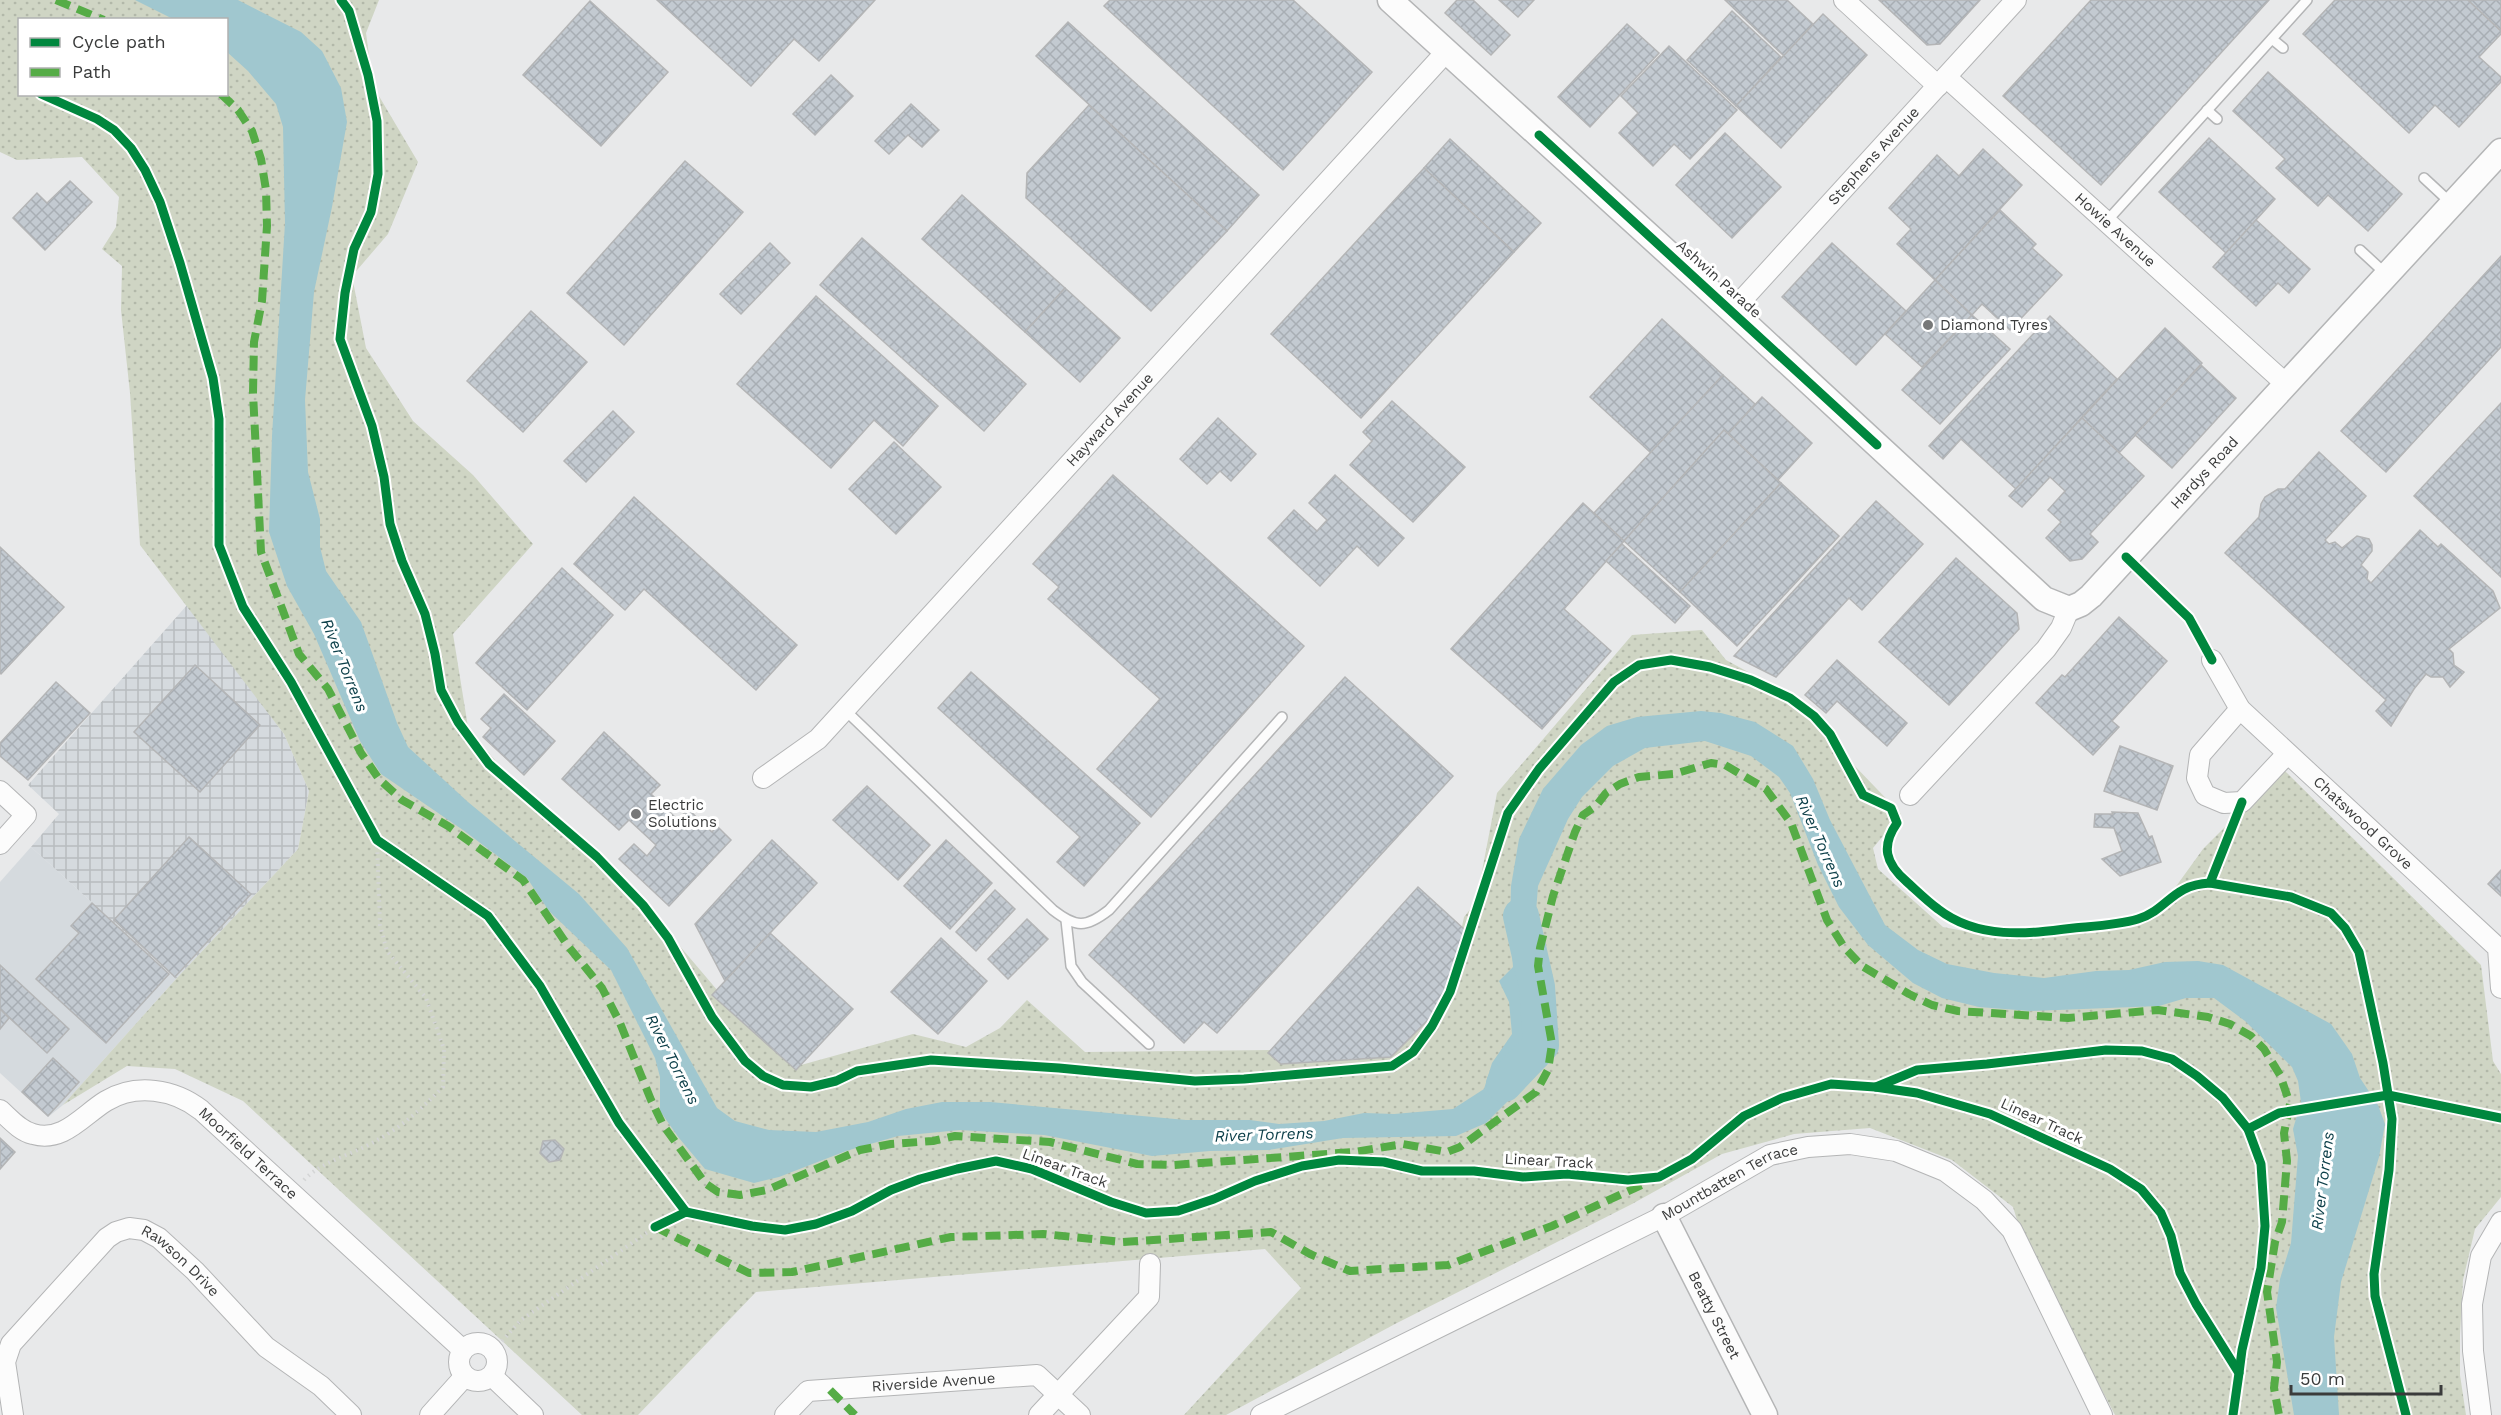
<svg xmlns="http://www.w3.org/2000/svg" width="2501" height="1415" viewBox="0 0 2501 1415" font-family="'Work Sans',sans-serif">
<defs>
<pattern id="industrial-grid" width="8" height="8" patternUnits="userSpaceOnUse" patternTransform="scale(1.5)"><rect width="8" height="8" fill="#d5dade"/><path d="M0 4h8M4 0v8" fill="none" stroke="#b8bcbf"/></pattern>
<pattern id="park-dots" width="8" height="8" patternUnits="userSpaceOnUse" patternTransform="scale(1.5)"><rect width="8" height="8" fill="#cfd5c4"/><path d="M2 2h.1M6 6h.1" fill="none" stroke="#b2b8a9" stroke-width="1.8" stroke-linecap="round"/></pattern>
<pattern id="building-cross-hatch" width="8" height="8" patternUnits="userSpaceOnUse" patternTransform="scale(1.5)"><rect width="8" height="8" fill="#c3cad1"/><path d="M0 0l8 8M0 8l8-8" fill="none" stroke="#a8aeb4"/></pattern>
</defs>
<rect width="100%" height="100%" fill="#e8e9ea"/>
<path fill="#d5dade" d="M31 847 176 979 63 1105 48 1117 0 1073V882Z"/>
<path fill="url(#industrial-grid)" d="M188 604 284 734 309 791 298 849 176 979 31 847 59 814 28 785Z"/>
<path fill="url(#park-dots)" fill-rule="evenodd" d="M0 0H379L366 33 373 86 418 162 388 234 352 276 366 348 413 421 473 475 533 544 453 634 468 727 514 784 633 891 729 1004 801 1065 913 1034 966 1047 1000 1028 1027 1000 1085 1052 1382 1049 1454 964 1464 917 1476 902 1497 793 1632 635 1702 630 1726 660 1796 698 1850 761 1901 814 1873 848 1878 869 1943 927 2001 938 2159 910 2203 849 2283 769 2481 965 2493 1061 2501 1074V1197L2475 1229 2463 1280 2460 1335V1375L2466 1415H2115L2023 1239 2013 1207 1952 1160 1870 1128 1794 1134 1722 1154 1632 1204 1395 1324 1226 1415H1184L1301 1288 1265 1249 756 1292 638 1415H582L243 1101 175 1069 127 1066 63 1105 176 979 298 849 309 791 284 734 140 545 130 393 121 310 122 266 102 249 116 227 119 197 82 157 17 160 0 152ZM20 20H226V94H20Z"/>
<path fill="#a0c7cf" d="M135 0H238L301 32 322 51 341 88 347 122 332 207 314 292 305 400 308 472 320 519V547L326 571 361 622 397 723 408 747 468 802 579 894 627 948 717 1108 735 1121 769 1130 816 1132 868 1122 906 1109 942 1102H990L1186 1120H1250L1279 1124 1324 1121 1364 1113 1394 1114 1453 1109 1484 1089 1492 1063 1512 1034 1509 1002 1499 981 1513 967 1510 929 1511 886 1519 839 1543 789 1581 745 1607 726 1637 717 1701 711 1721 713 1755 722 1793 746 1813 779 1830 820 1885 925 1918 950 1947 964 1994 973 2044 978 2096 971 2129 970 2165 962 2198 961 2223 965 2331 1024 2352 1054 2360 1078 2378 1105 2385 1124 2379 1157 2341 1282 2334 1337 2339 1415H2294L2276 1308 2280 1279 2291 1243 2298 1156 2293 1129 2301 1102 2298 1081 2292 1067 2245 1021 2214 998H2186L2159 1006 2030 1011 1979 1007 1942 998 1913 983 1868 945 1839 907 1818 865 1790 793 1779 777 1751 756 1705 741 1645 748 1613 766 1582 797 1568 819 1538 886 1531 978 1538 1056 1531 1078 1486 1123 1456 1136 1343 1138 1269 1150 1210 1151 1152 1156 1044 1135 960 1130 898 1136 846 1151 779 1177 754 1183 705 1169 679 1138 660 1111V1077L655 1058 611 970 549 911 527 878 463 830 381 774 360 741 314 634 287 586 269 532 272 436 285 223 283 127 276 104 248 71 227 52 226 20 173 19Z"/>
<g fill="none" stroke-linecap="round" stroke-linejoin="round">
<path stroke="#a0c7cf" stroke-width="36" d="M1504 1084 1541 1045 1537 987 1521 916"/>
</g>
<g fill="url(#building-cross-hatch)" stroke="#b4b5b6" stroke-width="1.5">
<path d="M657 0H875L819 61 794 39 751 86Z"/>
<path d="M1110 0H1293L1372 72 1283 170 1104 6Z"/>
<path d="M1457 0H1473L1510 35 1491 55 1445 13Z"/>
<path d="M1499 0H1534L1518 17Z"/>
<path d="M1725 0H1787L1813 24 1784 56Z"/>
<path d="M1879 0H1980L1940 44 1927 45Z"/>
<path d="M2091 0H2269L2101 185 2003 96Z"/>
<path d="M2335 0H2468L2501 31V34L2479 57 2501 77V82L2459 127 2435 105 2409 133 2303 34Z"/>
<path d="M2468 0H2501V31Z"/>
<path d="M590 1 668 72 601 146 523 75Z"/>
<path d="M1732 11 1781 57 1736 106 1687 60Z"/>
<path d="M1823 14 1867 55 1781 148 1736 106Z"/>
<path d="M1068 22 1259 195 1227 231 1036 56Z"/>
<path d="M1627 24 1659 53 1590 127 1558 97Z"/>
<path d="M1669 46 1737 110 1690 159 1674 144 1653 166 1619 133 1638 113 1621 96Z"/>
<path d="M2268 72 2402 194 2368 231 2328 195 2318 206 2276 168 2285 159 2233 111Z"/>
<path d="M831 75 853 96 815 135 793 114Z"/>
<path d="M911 104 939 130 922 147 908 135 889 154 875 141Z"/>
<path d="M1089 105 1227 231 1151 311 1026 198 1027 173Z"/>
<path d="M1725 133 1781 187 1732 238 1676 185Z"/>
<path d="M2209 138 2275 199 2226 253 2159 192Z"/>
<path d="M1450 139 1541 223 1514 252 1424 168Z"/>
<path d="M1983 149 2022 185 1935 280 1897 244 1911 229 1889 208 1937 155 1959 176Z"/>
<path d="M685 161 743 212 624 345 567 293Z"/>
<path d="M1424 168 1514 252 1361 418 1271 334Z"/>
<path d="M70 181 92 202 45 250 13 218 37 193 47 203Z"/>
<path d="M962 195 1065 288 1025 332 922 239Z"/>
<path d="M2000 210 2036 244 2032 248 2062 275 2010 330 1982 304 1972 315 1935 280Z"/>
<path d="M2256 220 2310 269 2289 293 2278 283 2256 306 2213 267Z"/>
<path d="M862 238 1026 384 984 431 820 285Z"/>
<path d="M770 243 790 263 741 314 720 294Z"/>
<path d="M1832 243 1906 311 1856 365 1782 297Z"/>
<path d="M2501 256V347L2386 472 2341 431Z"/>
<path d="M1935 280 1972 315 1922 367 1885 334Z"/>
<path d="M1065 288 1120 338 1080 382 1025 332Z"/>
<path d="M816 296 938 406 903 446 874 420 831 468 737 384Z"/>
<path d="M531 311 587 362 523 432 467 381Z"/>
<path d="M1972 315 2010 349 1940 424 1902 390Z"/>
<path d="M2050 316 2117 379 2016 489 1961 439 1943 459 1929 446Z"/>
<path d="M1662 319 1723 375 1651 453 1590 397Z"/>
<path d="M2165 328 2202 363 2119 453 2082 418Z"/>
<path d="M2201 365 2236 398 2172 468 2135 435Z"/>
<path d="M1723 375 1755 404 1728 434 1724 430 1624 541 1594 513Z"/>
<path d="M1762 397 1812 443 1778 480 1728 434Z"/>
<path d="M1392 401 1465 467 1413 522 1350 465 1372 441 1363 432Z"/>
<path d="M2501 403V577L2414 496Z"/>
<path d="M613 411 634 432 586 482 564 461Z"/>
<path d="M1218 418 1256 454 1231 481 1220 471 1207 484 1180 459Z"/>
<path d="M2082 418 2144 476 2090 534 2098 542 2082 559 2070 561 2046 538 2061 522 2048 510 2065 491 2050 477 2022 507 2009 496Z"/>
<path d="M1724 430 1781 483 1680 592 1624 541Z"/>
<path d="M894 442 941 487 896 534 849 489Z"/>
<path d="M2319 452 2366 496 2325 540 2329 544 2335 542 2342 548 2357 536 2369 539 2372 545V551L2361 565 2368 572 2367 579 2371 583 2420 530 2438 547 2441 544 2493 591 2500 608 2449 649 2453 653 2454 665 2464 672 2450 687 2443 677H2431L2426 674 2414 689 2391 726 2376 711 2386 700 2225 553 2259 517 2261 504 2265 497 2278 489H2285Z"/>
<path d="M1113 475 1304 646 1151 817 1097 769 1160 699 1048 599 1059 587 1033 564Z"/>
<path d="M1335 475 1404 538 1378 566 1357 546 1320 586 1268 538 1294 510 1317 531 1327 520 1309 503Z"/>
<path d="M1781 483 1839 536 1737 646 1680 592Z"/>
<path d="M634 497 797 645 756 690 644 589 625 610 574 564Z"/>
<path d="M1876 501 1923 544 1862 610 1849 598 1776 677 1734 656Z"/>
<path d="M1583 503 1624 541 1564 609 1611 651 1542 729 1451 649Z"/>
<path d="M1622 544 1690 606 1675 623 1606 561Z"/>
<path d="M0 547 64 607 1 674 0 673Z"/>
<path d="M1956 558 2017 613 2019 629 1949 705 1879 642Z"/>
<path d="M562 568 613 615 527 710 476 663Z"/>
<path d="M2119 617 2167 661 2112 721 2119 727 2093 755 2036 703 2062 675 2065 677Z"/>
<path d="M1837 660 1907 723 1887 746 1837 701 1826 713 1805 695Z"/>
<path d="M195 665 260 725 200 792 134 732Z"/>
<path d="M971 672 1140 823 1084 886 1057 862 1080 837 938 708Z"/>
<path d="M1345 677 1453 776 1217 1033 1204 1022 1184 1043 1089 955Z"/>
<path d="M56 682 90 713 28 780 0 756V743Z"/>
<path d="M504 694 555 741 524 775 483 737 491 728 481 719Z"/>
<path d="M604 732 660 785 651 794 678 820 688 809 712 832 717 826 731 840 669 906 619 859 634 844 647 856 656 845 629 820 619 830 562 779Z"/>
<path d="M2120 746 2173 766 2157 810 2104 791Z"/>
<path d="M867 786 930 845 898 880 833 820Z"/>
<path d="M2112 812 2138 813 2149 837 2152 836 2161 862 2120 876 2102 859 2122 851 2114 828 2094 827 2095 814H2113Z"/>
<path d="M189 837 251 894 175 977 114 920Z"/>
<path d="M772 840 817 883 725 981 695 924Z"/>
<path d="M946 840 992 883 950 929 904 886Z"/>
<path d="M2501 870V896L2488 884Z"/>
<path d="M1418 887 1465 930 1439 1009 1391 1057 1281 1064 1268 1053Z"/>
<path d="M995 890 1015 909 976 951 956 932Z"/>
<path d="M92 903 169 974 106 1043 36 979 79 933 71 926Z"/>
<path d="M1027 919 1048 939 1008 979 988 959Z"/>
<path d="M770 933 853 1009 796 1070 712 995Z"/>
<path d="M941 938 987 981 938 1034 891 992Z"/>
<path d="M0 965 69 1029 47 1053 0 1009Z"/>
<path d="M0 1009 9 1018 0 1029Z"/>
<path d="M53 1058 79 1082 48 1116 22 1092Z"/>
<path d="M0 1138 15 1152 0 1169Z"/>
<path d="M555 1140 564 1149 560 1160 549 1162 540 1153 543 1141Z"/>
</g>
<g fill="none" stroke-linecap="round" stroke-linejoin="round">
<defs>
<g id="service">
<path d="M2272 39 2283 48"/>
<path d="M2207 110 2217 119"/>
<path d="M2424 178 2452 204"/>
<path d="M2106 222 2307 0"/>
<path d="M2360 250 2386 274"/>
<path d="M845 710 1053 910C1076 928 1086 928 1109 910L1282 717"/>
<path d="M1066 920 1071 966 1082 982 1149 1044"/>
</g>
<g id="minor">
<path d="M1844 0 1938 86"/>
<path id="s1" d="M1946 77 2285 383"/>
<path id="s2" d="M1732 311 2016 0"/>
<path id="s3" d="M2212 660 2240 709 2498 948 2501 988"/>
<path d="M2240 709 2200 755 2197 778 2205 795 2224 803 2242 802 2287 754"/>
<path id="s4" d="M763 778 818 739 1446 52"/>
<path d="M0 791 26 815 0 844"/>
<path d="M1910 795 2046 649 2061 628 2069 609"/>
<path id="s5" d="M0 1110C10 1119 20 1131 33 1134 63 1143 83 1115 106 1101 136 1083 174 1089 201 1110L463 1350"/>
<circle cx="478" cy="1362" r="19"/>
<path d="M492 1376 533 1415"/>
<path id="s6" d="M13 1415 5 1362 11 1344 107 1238 116 1232 129 1228 144 1230 159 1238 195 1271 266 1347 321 1386 351 1415"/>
<path d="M430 1415 465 1376"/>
<path id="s7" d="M785 1415 808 1391 1037 1375 1080 1415"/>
<path d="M1039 1415 1149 1297 1150 1264"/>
<path id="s8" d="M1261 1415 1664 1216 1770 1155 1808 1147 1850 1144 1896 1151 1945 1171 1984 1200 2012 1230 2102 1415"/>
<path d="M2481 1415 2473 1351 2472 1304 2481 1256 2501 1222"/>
</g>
<g id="tertiary">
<path id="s9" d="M1390 0 1732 311 2044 599 2069 609 2081 604 2091 596 2501 151"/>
<path id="s10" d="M1664 1216 1765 1415"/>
</g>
</defs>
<use href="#service" stroke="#b4b5b6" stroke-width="12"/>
<use href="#minor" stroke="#b4b5b6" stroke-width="22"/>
<use href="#tertiary" stroke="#b4b5b6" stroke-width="27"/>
<g stroke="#d4d5d6" stroke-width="4" stroke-dasharray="1.5 4.5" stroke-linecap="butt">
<path d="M304 1180C321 1162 348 1156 370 1144 401 1128 419 1111 443 1087L444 1049 426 998 387 951 380 925 377 840"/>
<path d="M494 1350 521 1320 655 1227"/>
</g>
<use href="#service" stroke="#fcfcfc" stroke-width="9"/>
<use href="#minor" stroke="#fcfcfc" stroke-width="20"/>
<use href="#tertiary" stroke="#fcfcfc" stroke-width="24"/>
<g stroke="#55ac46" stroke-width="8" stroke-dasharray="15 8" stroke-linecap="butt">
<path d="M56 0 104 20"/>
<path d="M221 94 238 110 252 131 261 159 266 190 267 226 262 301 254 342 253 393 261 552 299 654 328 689 361 753 379 779 402 800 448 826 523 880 568 946 602 988 620 1023 651 1100 663 1125 705 1183 718 1192 740 1195 767 1190 860 1150 891 1144 933 1141 955 1136 1050 1142 1137 1164 1173 1165 1354 1152 1403 1144 1447 1152 1460 1147 1536 1092 1548 1070 1552 1044 1538 966 1540 948 1553 896 1575 832 1583 815 1596 806 1606 793 1620 784 1639 777 1674 774 1711 763 1725 765 1766 789 1791 823 1827 920 1844 947 1862 966 1909 994 1932 1005 1958 1011 2068 1018 2158 1010 2208 1017 2230 1024 2251 1036 2264 1049 2280 1075 2290 1104 2284 1133 2287 1161 2282 1222 2275 1242 2267 1292 2277 1362 2274 1388 2279 1415"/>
<path d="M655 1227 749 1273 792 1272 951 1237 1043 1234 1123 1242 1271 1232 1310 1254 1350 1271 1448 1265 1552 1226 1648 1182"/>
<path d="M830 1390 855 1415"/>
</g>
<defs>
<g id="cycleway">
<path d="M341 0 349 11 368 75 377 121 378 174 371 212 354 249 345 293 340 339 372 426 384 477 390 524 402 561 425 614 435 654 441 690 458 722 489 764 597 857 643 905 668 938 712 1017 745 1061 763 1076 783 1085 811 1087 836 1081 857 1071 931 1060 1059 1068 1195 1081 1244 1079 1392 1066 1413 1052 1432 1026 1450 992 1508 813 1539 769 1614 682 1639 665 1671 660 1710 667 1751 680 1790 698 1814 716 1830 734 1863 795 1891 808 1897 823C1881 846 1885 863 1907 882 1917 891 1927 901 1938 909 1978 940 2027 934 2074 928 2095 926 2118 925 2138 919 2169 909 2171 885 2210 883"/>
<path d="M41 94 97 119 114 130 131 148 145 170 160 202 180 263 213 378 219 419V545L243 607 291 682 377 840 488 916 540 986 619 1123 686 1212"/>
<path d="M1539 135 1877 445"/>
<path d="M2126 557 2189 618 2212 660"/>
<path d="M2242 802 2210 883 2291 897 2331 913 2345 928 2359 952 2383 1063 2392 1119 2389 1170 2374 1274 2375 1296 2406 1415"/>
<path d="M1876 1087 1917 1070 1987 1064 2106 1050 2142 1051 2172 1059 2197 1076 2223 1098 2248 1129 2261 1164 2265 1226 2261 1268 2242 1350 2239 1373"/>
<path d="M2248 1129 2279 1113 2388 1095 2501 1118"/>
<path d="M655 1227 686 1212 752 1226 785 1230 816 1224 852 1211 891 1190 920 1179 957 1169 996 1161 1032 1169 1111 1202 1146 1213 1178 1211 1214 1199 1255 1181 1302 1166 1339 1160 1384 1162 1422 1171H1474L1523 1177 1567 1174 1628 1180 1659 1177 1692 1159 1744 1116 1782 1098 1831 1084 1875 1087 1917 1093 1990 1114 2110 1169 2141 1189 2161 1213 2171 1236 2180 1273 2196 1304 2239 1373 2233 1415"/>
</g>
</defs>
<use href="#cycleway" stroke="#fff" stroke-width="13"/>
<use href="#cycleway" stroke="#00873e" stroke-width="9"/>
</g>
<g fill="#777878" stroke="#fff" stroke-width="2">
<circle cx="1928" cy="325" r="6"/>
<circle cx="636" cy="814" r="6"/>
</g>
<g text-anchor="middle" stroke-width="6" stroke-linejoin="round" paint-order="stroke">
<g font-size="15" fill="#3a3b3b" stroke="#fff">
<text dy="5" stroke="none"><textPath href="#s2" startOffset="210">Stephens Avenue</textPath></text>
<text dy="5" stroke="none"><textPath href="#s1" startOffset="228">Howie Avenue</textPath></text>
<text transform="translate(1719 279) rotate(42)" y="5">Ashwin Parade</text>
<text dy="5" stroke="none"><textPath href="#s4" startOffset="500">Hayward Avenue</textPath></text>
<text dy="5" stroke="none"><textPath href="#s9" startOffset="1107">Hardys Road</textPath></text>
<text dy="5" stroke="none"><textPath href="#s3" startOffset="224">Chatswood Grove</textPath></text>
<text transform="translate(2042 1121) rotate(25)" y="5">Linear Track</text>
<text dy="5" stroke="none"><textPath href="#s5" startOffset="290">Moorfield Terrace</textPath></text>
<text transform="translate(1549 1161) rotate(3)" y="5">Linear Track</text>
<text transform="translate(1065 1168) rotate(20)" y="5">Linear Track</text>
<text dy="5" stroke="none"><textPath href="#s8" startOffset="524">Mountbatten Terrace</textPath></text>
<text dy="5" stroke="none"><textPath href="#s6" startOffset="303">Rawson Drive</textPath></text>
<text dy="5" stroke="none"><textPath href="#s10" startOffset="111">Beatty Street</textPath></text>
<text dy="5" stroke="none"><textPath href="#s7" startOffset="159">Riverside Avenue</textPath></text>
</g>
<g font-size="15" fill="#3a3b3b" stroke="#fff" text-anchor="start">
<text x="1940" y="330">Diamond Tyres</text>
<text x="648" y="810">Electric<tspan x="648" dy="17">Solutions</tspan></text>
</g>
<g font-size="16" font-style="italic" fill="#0e404a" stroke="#fff">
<text transform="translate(345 665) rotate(68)" y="6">River Torrens</text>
<text transform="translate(1821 841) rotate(66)" y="6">River Torrens</text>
<text transform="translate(673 1059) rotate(63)" y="6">River Torrens</text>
<text transform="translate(1264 1134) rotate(-2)" y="6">River Torrens</text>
<text transform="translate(2322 1181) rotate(-83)" y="6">River Torrens</text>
</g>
</g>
<rect x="18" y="18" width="210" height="78" fill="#ffffff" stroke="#b0b1b1" stroke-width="1.5"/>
<rect x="30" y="38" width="30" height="9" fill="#00873e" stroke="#b0b1b1" stroke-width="1.5"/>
<text x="72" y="48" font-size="18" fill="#3a3b3b">Cycle path</text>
<rect x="30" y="68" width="30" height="9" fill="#55ac46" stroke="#b0b1b1" stroke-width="1.5"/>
<text x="72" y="78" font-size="18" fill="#3a3b3b">Path</text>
<path d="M2291 1385v9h150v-9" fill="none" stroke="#3a3b3b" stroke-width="3"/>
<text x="2300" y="1385" font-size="18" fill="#3a3b3b" stroke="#ffffff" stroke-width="4.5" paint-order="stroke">50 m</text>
</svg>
